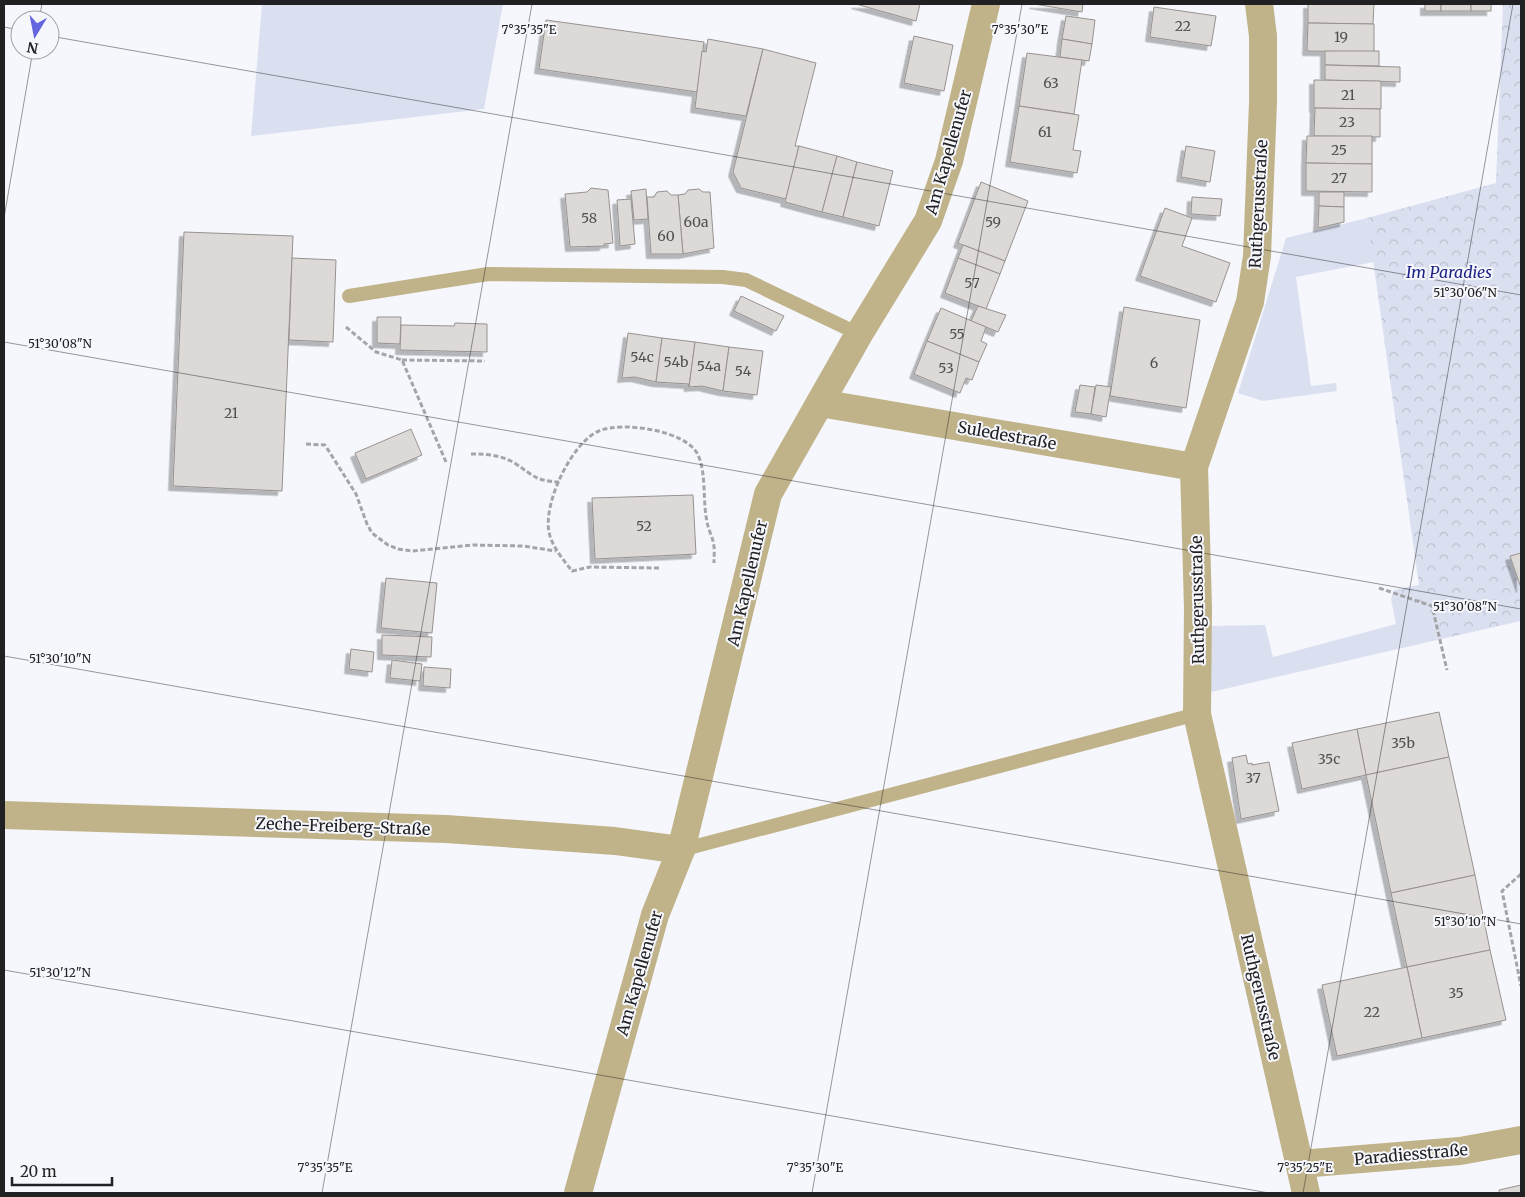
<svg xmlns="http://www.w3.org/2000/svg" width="1525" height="1197" viewBox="0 0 1525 1197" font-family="Merriweather,serif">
<defs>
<pattern id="park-crowns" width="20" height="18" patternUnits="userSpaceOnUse" patternTransform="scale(1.25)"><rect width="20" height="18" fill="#dbe0f1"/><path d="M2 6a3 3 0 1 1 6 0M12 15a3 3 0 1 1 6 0" fill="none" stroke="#bcc0ce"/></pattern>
<filter id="shadow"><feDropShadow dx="-4.5" dy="4.5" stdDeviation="0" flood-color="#0004"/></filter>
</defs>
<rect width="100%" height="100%" fill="#f6f7fc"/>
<g fill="#dbe0f1">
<path d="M262 4H503L484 109 251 136Z"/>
<path d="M1367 218 1374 262 1296 277 1311 386 1336 383 1337 391 1263 401 1238 393 1286 238Z"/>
<path d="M1398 597 1430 608 1437 640 1207 693 1208 626 1265 625 1273 657 1396 624 1391 599Z"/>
</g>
<path fill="url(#park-crowns)" d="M1503 4H1521V553L1510 557 1521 588V621L1437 640 1429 608 1398 597 1391 599 1394 590 1419 585 1367 218 1496 183Z"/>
<g fill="#ddd9d7" stroke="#979290" filter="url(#shadow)">
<path d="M856 4H920L916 21Z"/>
<path d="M1034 4H1083L1082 12Z"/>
<path d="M1308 4H1374L1373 24 1308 23Z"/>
<rect x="1425" y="4" width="16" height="7"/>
<rect x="1441" y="4" width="30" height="7"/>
<rect x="1471" y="4" width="20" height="7"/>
<path d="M1154 7 1216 16 1211 46 1150 37Z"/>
<path d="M1066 16 1095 20 1092 44 1062 39Z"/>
<path d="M546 20 704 42 697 92 539 69Z"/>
<path d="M1308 23 1374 24V52L1307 51Z"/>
<path d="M914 36 953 45 944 91 904 83Z"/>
<path d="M708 39 763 49 746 116 695 108 702 51 706 52Z"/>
<path d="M1062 39 1092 44 1089 61 1060 57Z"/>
<path d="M763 49 816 63 795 146H799L786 199 741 188 733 172Z"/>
<path d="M1325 51H1379V66L1325 65Z"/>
<path d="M1027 53 1082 60 1074 114 1019 106Z"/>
<path d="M1325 65 1400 67V82L1325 80Z"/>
<path d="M1314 80 1381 81V109L1314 108Z"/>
<path d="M1019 106 1079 115 1073 150 1081 151 1077 173 1010 162Z"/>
<path d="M1315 108 1380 109V137L1314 136Z"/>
<path d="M1307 136H1372V164L1306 163Z"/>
<path d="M799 146 837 156 822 212 785 202Z"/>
<path d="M1186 146 1215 151 1210 182 1181 177Z"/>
<path d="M837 156 857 162 843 217 822 212Z"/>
<path d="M857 162 893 171 879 226 843 217Z"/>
<path d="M1306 163 1372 164V192L1306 191Z"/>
<path d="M981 182 1028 201 1005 261 958 243Z"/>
<path d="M591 188 608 190 613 243 604 244V246L570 247 565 194 587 192Z"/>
<path d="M646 189 648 219 634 220 631 191Z"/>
<path d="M699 189 703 192H710L714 248 683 254 678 195 685 194 688 190Z"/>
<path d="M667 191 671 195H678L683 254H651L647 197H654L657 192Z"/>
<path d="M1319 192H1344V207L1319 206Z"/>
<path d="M1192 197 1222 199 1220 216 1191 214Z"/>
<path d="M631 199 635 244 620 246 617 200Z"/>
<path d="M1319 206 1344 207V222L1318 228Z"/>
<path d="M1165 208 1192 218 1182 246 1230 263 1216 302 1140 276Z"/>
<path d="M184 232 293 236 282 491 173 486Z"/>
<path d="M963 245 1005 261 1000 274 958 258Z"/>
<path d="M292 258 336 260 333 342 289 340Z"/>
<path d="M958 258 1000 274 986 309 945 293Z"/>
<path d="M741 296 784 316 776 331 734 311Z"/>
<path d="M978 306 1006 315 998 332 971 321Z"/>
<path d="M1124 307 1200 320 1186 408 1110 396Z"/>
<path d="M941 308 986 327 981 341 987 344 979 362 927 341Z"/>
<path d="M377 317H401L400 344 377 343Z"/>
<path d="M455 323 487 324V352L400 350 401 325 454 326Z"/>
<path d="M628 333 662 338 656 382 635 377 622 378Z"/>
<path d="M662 338 695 342 689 387V384L656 382Z"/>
<path d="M927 341 979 362 972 380 966 378 960 393 914 374Z"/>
<path d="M695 342 729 347 723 391 702 386 689 387Z"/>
<path d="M729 347 763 351 757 395 723 391Z"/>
<path d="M1080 385 1095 387 1091 414 1075 412Z"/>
<path d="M1096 385 1111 387 1106 417 1091 414Z"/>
<path d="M411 429 422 455 366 479 355 453Z"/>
<path d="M693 495 696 554 595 559 592 498Z"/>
<path d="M1521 553V588L1510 556Z"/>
<path d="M386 578 437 583 432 633 381 628Z"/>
<path d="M382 635 432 637 431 657 382 655Z"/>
<path d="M351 649 374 652 372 672 349 669Z"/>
<path d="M392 660 422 664 420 681 390 678Z"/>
<path d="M424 667 451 669 450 688 423 686Z"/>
<path d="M1439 712 1449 757 1366 775 1357 729Z"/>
<path d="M1357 729 1366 775 1302 789 1292 743Z"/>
<path d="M1246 755 1248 764 1252 763V765L1269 762 1279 811 1241 819 1232 758Z"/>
<path d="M1449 757 1475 875 1391 893 1366 775Z"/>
<path d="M1475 875 1490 950 1407 967 1391 893Z"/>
<path d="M1490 950 1506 1020 1422 1038 1407 967Z"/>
<path d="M1407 967 1422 1038 1337 1056 1322 985Z"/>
<path d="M1521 1185V1193H1499V1190Z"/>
</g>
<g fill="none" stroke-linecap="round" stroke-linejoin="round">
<g stroke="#a4a5a9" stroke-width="3" stroke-dasharray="5 2.5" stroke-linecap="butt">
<path d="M346 327 376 352 402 360 446 462"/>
<path d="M402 360 485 361"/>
<path d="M306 444 325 445 356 494 367 524 372 533 388 545 398 549 412 551 473 545 523 546 556 551"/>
<path d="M471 454C487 454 502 455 516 464 534 476 536 481 559 482"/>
<path d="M659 568 590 567 572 571C563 559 552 547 549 532 543 503 572 442 599 431 621 421 687 430 698 455 707 474 702 505 708 526 709 531 712 536 713 541 715 548 714 556 714 563"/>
<path d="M1379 588 1432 606 1447 670"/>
<path d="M1521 874 1502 891 1521 986"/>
</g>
<g stroke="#c0b389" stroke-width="14">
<path d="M349 296 488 274 723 277 746 280 859 334"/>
<path d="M681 850 1197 714"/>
</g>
<g stroke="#c0b389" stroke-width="28">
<path d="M1259 4 1263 36V102L1257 256 1250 302 1194 467 1198 608 1197 714 1306 1193"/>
<path d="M820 403 1194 467"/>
<path d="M4 815 446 829 615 841 681 850"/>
<path d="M1300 1164 1460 1151 1521 1140"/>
<path d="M578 1193 655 915 681 850 768 494 859 334 928 221 949 161 986 4"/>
</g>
</g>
<path fill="none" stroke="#212123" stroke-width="1" stroke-opacity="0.45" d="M39 20 42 4M4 27 20 30M50 36 1521 295M4 218 33 50M4 342 1521 609M4 656 1521 924M4 970 1269 1193M322 1193 532 4M812 1193 1022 4M1303 1193 1513 4"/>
<g text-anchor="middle" stroke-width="4" stroke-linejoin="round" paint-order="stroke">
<g font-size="14" fill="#504f50">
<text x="1183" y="31">22</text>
<text x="1341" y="42">19</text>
<text x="1051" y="88">63</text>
<text x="1348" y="100">21</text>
<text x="1347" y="127">23</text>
<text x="1045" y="137">61</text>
<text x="1339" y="155">25</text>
<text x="1339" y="183">27</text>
<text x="589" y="223">58</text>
<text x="696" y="227">60a</text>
<text x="993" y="227">59</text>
<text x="666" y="241">60</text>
<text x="972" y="288">57</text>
<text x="957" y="339">55</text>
<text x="642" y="362">54c</text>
<text x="676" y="367">54b</text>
<text x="1154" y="368">6</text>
<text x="709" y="371">54a</text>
<text x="946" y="373">53</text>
<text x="743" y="376">54</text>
<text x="231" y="418">21</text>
<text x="644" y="531">52</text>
<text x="1403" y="748">35b</text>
<text x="1329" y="764">35c</text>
<text x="1253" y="783">37</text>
<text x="1456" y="998">35</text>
<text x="1372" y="1017">22</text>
</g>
<g font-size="16" fill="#212123" stroke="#f6f7fc">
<text transform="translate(948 152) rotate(-74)" y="6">Am Kapellenufer</text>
<text transform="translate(1258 204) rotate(-87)" y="6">Ruthgerusstraße</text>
<text transform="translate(1007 435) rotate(10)" y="6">Suledestraße</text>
<text transform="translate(747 583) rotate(-77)" y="6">Am Kapellenufer</text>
<text transform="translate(1197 600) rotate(-91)" y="6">Ruthgerusstraße</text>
<text transform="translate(343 826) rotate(2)" y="6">Zeche-Freiberg-Straße</text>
<text transform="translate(639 973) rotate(-74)" y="6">Am Kapellenufer</text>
<text transform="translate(1261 997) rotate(77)" y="6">Ruthgerusstraße</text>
<text transform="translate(1411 1154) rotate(-5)" y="6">Paradiesstraße</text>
</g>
<g font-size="16" font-style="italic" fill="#1e2385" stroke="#f6f7fc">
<text x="1449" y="278">Im Paradies</text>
</g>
</g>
<g font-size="12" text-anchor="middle" fill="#212123" stroke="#f6f7fc" stroke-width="4" stroke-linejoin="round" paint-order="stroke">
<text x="529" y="34">7°35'35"E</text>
<text x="1020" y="34">7°35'30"E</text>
<text x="1465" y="297">51°30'06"N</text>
<text x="60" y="348">51°30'08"N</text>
<text x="1465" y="611">51°30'08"N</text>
<text x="60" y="663">51°30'10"N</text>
<text x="1465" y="926">51°30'10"N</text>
<text x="60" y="977">51°30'12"N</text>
<text x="325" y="1172">7°35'35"E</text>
<text x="815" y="1172">7°35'30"E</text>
<text x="1305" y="1172">7°35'25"E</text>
</g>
<rect width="1525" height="1197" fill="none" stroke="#212123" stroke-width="10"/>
<g transform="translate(35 35) rotate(190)"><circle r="24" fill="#f6f7fc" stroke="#a1a1a5"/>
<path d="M0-4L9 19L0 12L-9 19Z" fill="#6466df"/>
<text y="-8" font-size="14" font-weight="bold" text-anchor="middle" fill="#212123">N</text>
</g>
<path d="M12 1177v8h100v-8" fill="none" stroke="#212123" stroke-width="2.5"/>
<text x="20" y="1177" font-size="15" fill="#212123" stroke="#f6f7fc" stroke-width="4" paint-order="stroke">20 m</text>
</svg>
